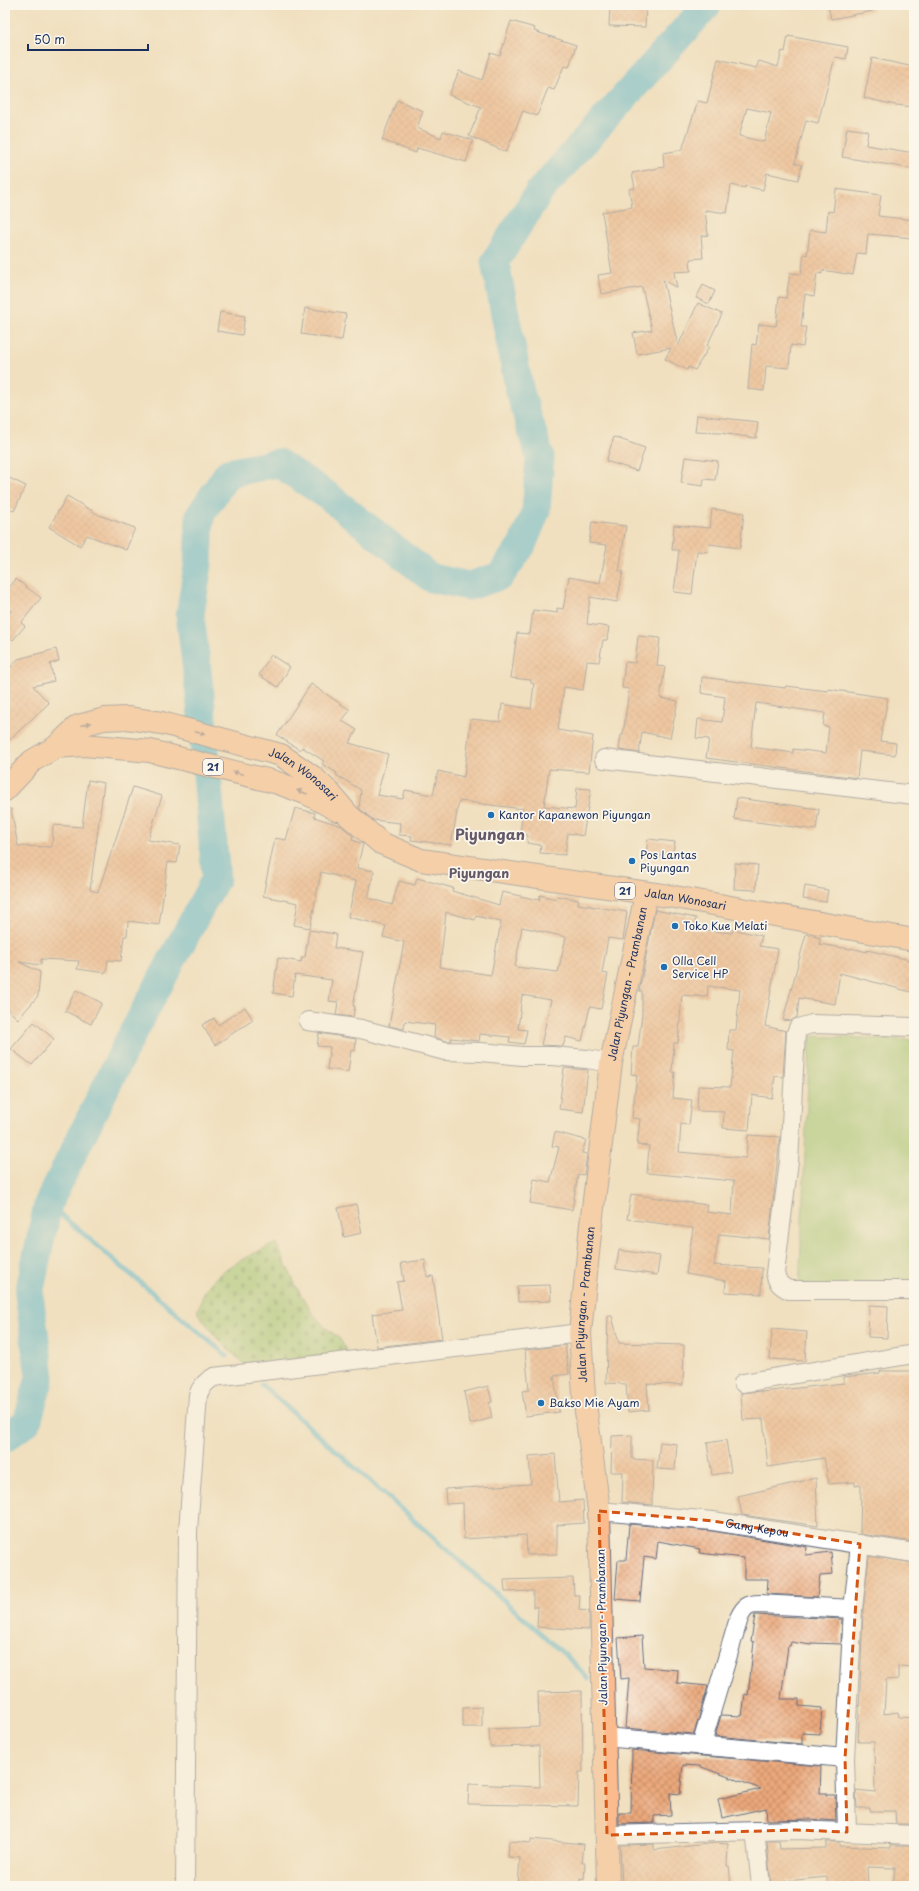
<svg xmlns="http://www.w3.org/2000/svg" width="919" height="1891" viewBox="0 0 919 1891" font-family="'Playpen Sans',sans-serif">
<defs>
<pattern id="cemetery-stones" width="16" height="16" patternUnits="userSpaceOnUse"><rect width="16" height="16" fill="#9cc875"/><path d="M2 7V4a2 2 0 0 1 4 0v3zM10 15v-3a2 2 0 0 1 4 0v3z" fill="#7ea363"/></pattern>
<pattern id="building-cross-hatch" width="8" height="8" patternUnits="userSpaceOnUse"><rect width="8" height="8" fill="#eca87a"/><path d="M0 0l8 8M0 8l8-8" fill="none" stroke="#be8967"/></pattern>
</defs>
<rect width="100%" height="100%" fill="#fbf7ec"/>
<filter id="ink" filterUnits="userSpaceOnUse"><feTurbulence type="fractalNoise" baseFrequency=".025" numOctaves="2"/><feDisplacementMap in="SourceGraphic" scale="8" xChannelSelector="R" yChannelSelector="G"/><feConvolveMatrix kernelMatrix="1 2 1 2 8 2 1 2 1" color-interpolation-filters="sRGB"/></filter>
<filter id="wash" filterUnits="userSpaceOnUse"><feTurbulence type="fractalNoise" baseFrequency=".012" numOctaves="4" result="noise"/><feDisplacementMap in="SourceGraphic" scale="16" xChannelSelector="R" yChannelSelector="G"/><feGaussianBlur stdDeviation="0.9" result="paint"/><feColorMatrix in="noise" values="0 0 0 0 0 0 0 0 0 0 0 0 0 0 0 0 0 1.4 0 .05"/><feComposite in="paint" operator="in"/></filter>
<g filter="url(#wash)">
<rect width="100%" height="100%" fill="#f0e0c0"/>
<path fill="#9cc875" stroke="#5c7c6a" d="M810 1036 914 1040V1296L799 1291Z"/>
<path fill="url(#cemetery-stones)" stroke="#5c7c6a" d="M276 1243 297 1288 312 1313 326 1328 340 1339 347 1352 246 1366 217 1338 197 1312C200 1304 203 1293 208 1286 222 1267 255 1253 276 1243Z"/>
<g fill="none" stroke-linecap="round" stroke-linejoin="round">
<g stroke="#56b8d5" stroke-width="5">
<path d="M48 1204 227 1356"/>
<path d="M262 1385 573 1662 588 1679"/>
</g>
<path stroke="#56b8d5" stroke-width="29" d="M5 1438 27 1422 40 1377 29 1294 48 1204 126 1046 216 878 200 695 190 615 198 565 200 515 228 473 278 463 327 495 431 578 469 586 500 576 522 545 536 511 540 457 520 392 495 262 539 192 707 5"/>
</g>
<g id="blocks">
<g fill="url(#building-cross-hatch)" fill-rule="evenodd">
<path d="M610 5H646L645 27 609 26Z"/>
<path d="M828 5H872L873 11 831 19Z"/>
<path d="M511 21 535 28 534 31 576 45 569 67 564 66 554 90 548 88 537 116 523 111 506 152 469 136 481 107 449 95 459 71 482 80 491 53 500 56Z"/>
<path d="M788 36 848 47 846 59 835 57 818 123 806 120 795 163 802 165 798 180 767 173 763 190 745 186V188L731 185 727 213 705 210 708 235 701 236 703 258 690 259 691 271 674 272 677 288 663 280 678 346 698 303 722 314 707 346 709 347 695 370 688 367 687 370 665 359 671 348 637 354 633 333 652 330 642 287 601 294 598 275 612 273 602 212 632 207 629 189 635 188 632 173 664 167 663 153 682 150 698 101 707 103 718 59 756 68 759 61 778 67 782 51 785 52ZM747 108 771 113 764 142 739 136Z"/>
<path d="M872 58 914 67V107L896 105 864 98Z"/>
<path d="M397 100 423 111 417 128 441 138 443 131 473 140 466 162 417 148 416 153 382 140Z"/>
<path d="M847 128 868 131 866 145 914 153V169L842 157Z"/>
<path d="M836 189 881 195 878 216 914 220V238L868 234 866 254 857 253 853 275 822 270V274L817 273 814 296 805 294 801 327H806L803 347 791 345 789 368 766 366 764 391 748 389 752 344 756 345 759 324 776 326 779 297 786 298 790 273 801 274 804 254 807 255 810 230 826 232 828 211 833 212Z"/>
<path d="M703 285 715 291 709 304 696 298Z"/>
<path d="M305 308 346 314 342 340 301 334Z"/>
<path d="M220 312 245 316 242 335 217 331Z"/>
<path d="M697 415 758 422 756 438 720 433 695 432Z"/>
<path d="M614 437 645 448 637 471 606 461Z"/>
<path d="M685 457 718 461 715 480 704 479 703 486 681 483Z"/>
<path d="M5 476 26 486 14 511 5 507Z"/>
<path d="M67 496 99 515 135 528 126 550 87 535 80 546 49 527Z"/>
<path d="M712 509 744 513 740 548 709 544 708 552 697 551 692 594 674 592 679 550H672L674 525 710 528Z"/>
<path d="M592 522 626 526 619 571H623L617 602 590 597 587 624 609 627 607 640H603L599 662 587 661 583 690 564 687 558 730 593 736 589 772 549 769 544 806 575 809 577 788 591 789 583 836 568 833 565 855 540 853 541 845 527 843 528 835 520 833 523 809 459 801 451 845 411 840 412 836 399 835 400 823 373 820 359 808 361 790 336 775 337 773 322 764 324 761 302 747 300 750 277 735 311 684 350 710 342 721 357 730 349 743 388 754 377 795 403 799 405 790 433 795 438 771 464 777 471 719 500 722 502 704 531 709 534 684 531 683V680L511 678 517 633 530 634 533 610 557 613V608L563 609 569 577 600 583 607 545 589 543Z"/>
<path d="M16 579 41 598 21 623 25 626 13 640 5 634V619L11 611 5 606V593Z"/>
<path d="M638 636 660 638 657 666 665 667 660 698 678 701 670 738 642 732 639 753 619 750 621 735H623L629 689 622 688 625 662 635 663Z"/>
<path d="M56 649 59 661 50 664 54 681 33 686 49 703 5 744V674L18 659Z"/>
<path d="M271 655 290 667 278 687 259 675Z"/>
<path d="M702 677 785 688 786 686 828 691V689L888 698 880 741 896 743 895 755 860 751 857 778 706 758 709 739 696 738 698 719 722 722 725 697 701 693ZM756 703 825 713 823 726 829 727 826 753 793 749V753L751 747Z"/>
<path d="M88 780 104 783 90 890 98 892 133 787 162 796 148 840 180 845 177 863 168 862 159 925 128 921 127 936H124L121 961 108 960 106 973 77 969 79 961 41 959V965L19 962 40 972 38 996 18 1019 5 1007V809H11L18 846 52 847 53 825 82 827Z"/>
<path d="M737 798 819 809 816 830 734 819Z"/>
<path d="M295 808 315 813 314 817 342 826 353 836 352 840 363 844 357 868 374 871 368 898 392 905 399 881 415 885 417 878 453 888 452 891 499 905 502 892 539 900 540 895 556 899 557 896 579 900 578 904 627 912 623 940 608 938 602 973 608 974 601 1009 590 1007 582 1041 566 1037 563 1046 541 1045 551 1000 522 995 518 1029 527 1030 524 1044 509 1042 510 1037 480 1034 479 1041 451 1038V1041H446L434 1037 435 1025 405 1021 404 1029 389 1026 404 942 383 937 386 926 348 917 356 881 321 872 310 928 294 925 298 903 263 896 275 838 286 840ZM446 912 475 920 476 916 501 922 491 975 440 967ZM522 927 566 937 558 972 515 967Z"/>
<path d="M648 839 675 842 672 857 646 854Z"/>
<path d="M735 863 758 865 756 890 734 889Z"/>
<path d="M805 886 828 890 826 902 803 899Z"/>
<path d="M655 910 696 918 694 929 732 933 733 929 762 936 759 946 778 949 765 1026 786 1031 783 1077 775 1076 772 1098 752 1095 749 1130 723 1128 724 1112 697 1111 698 1086 730 1087 734 1051 728 1050 729 1030H736L740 990 708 986 707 997 682 995 678 1043H674L672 1072H675L673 1098 692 1100 689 1125 681 1124 679 1152 746 1158 748 1135 780 1137 769 1239 719 1234 714 1265 762 1268 761 1294 725 1292 726 1281 686 1274 693 1228 627 1219 631 1194 707 1205 706 1212 732 1215 734 1181 647 1173 649 1146 637 1145 640 1119 632 1118 637 1075 631 1074 633 1047H638L642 1014V991H639L640 987Z"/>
<path d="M309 930 336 934 334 948 363 952 353 1006H355L353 1017 336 1015 338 1002 329 1001 332 980 295 975 292 996 273 993 278 958 301 962 302 957H305Z"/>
<path d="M806 934 821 938 819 944 850 949 851 948 867 952V950L914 961V980L911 992 840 973 835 1004 799 998 797 1017 791 1021 783 1020Z"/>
<path d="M76 990 102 1003 91 1024 65 1011Z"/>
<path d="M245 1007 253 1020 215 1045 202 1025 214 1018 218 1025Z"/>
<path d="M34 1022 54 1039 32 1065 11 1049Z"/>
<path d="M319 1033 356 1039 355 1051 351 1050 348 1072 327 1069 330 1047 317 1046Z"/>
<path d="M564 1068 588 1070 583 1112 559 1109Z"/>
<path d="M555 1132 586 1140 582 1153 587 1154 584 1175 578 1174 572 1210 530 1203 534 1179 550 1182 559 1147 552 1146Z"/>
<path d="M356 1204 362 1233 344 1237 338 1208Z"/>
<path d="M619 1250 660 1256 657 1275 616 1269Z"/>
<path d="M425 1260 427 1277 433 1276 442 1339 377 1347 372 1314 402 1310 397 1282 404 1281 401 1263Z"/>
<path d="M550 1285 551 1301 518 1302 517 1286Z"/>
<path d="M869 1305 888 1306 887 1338 868 1337Z"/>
<path d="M608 1316H612L619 1343 684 1345 683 1385 647 1384 649 1410 628 1412 626 1384 606 1383Z"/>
<path d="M772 1329 807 1332 805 1361 770 1359Z"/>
<path d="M565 1345 569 1374 554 1376 559 1412 526 1416 522 1391 529 1390 525 1350Z"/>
<path d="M880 1371H914V1542L860 1534 861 1485 855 1486V1482L829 1484 824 1458 768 1467 763 1419 743 1420 741 1393 761 1391V1392L844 1383V1377L880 1373Z"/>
<path d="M488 1386 492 1402 489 1403 492 1418 470 1424 464 1392Z"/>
<path d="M632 1435V1459L653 1460 652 1505 622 1502 623 1472H611L612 1436Z"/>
<path d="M726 1440 731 1472 712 1475 707 1443Z"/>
<path d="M660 1442 677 1444 675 1470 657 1469Z"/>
<path d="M555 1454 559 1502 583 1500 584 1523 557 1525V1554L527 1555 526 1535 464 1539 463 1503 446 1504 445 1489 531 1484 529 1456Z"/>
<path d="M816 1478 818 1526 742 1515 738 1496Z"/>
<path d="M629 1524 712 1531 807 1547 806 1555 831 1552 833 1574 820 1575 817 1597 767 1594 768 1579H744V1558L699 1553 700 1549 658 1541 656 1559 644 1557 640 1601 615 1599 618 1560H626Z"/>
<path d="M869 1556 914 1563V1667L898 1666V1679L886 1680 884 1714 898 1712 899 1717 914 1718V1824H896L895 1811H870V1808H857L856 1790 875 1792 874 1742H858L863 1610Z"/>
<path d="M573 1578 574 1595H580L579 1610 589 1611V1630L537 1627 538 1607H533V1591L505 1592 504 1580Z"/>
<path d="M755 1615 842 1619 841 1644 811 1643V1645L791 1642 790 1646H788L781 1699H799V1706L822 1708 820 1734 802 1733V1744L715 1736 721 1715 742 1716 745 1694 748 1695 754 1642 751 1641Z"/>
<path d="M642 1636 644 1667 678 1670 677 1683 708 1686 694 1734 625 1728 629 1678 621 1679 618 1638Z"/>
<path d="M582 1691 583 1772H579L578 1806 468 1804 469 1784 540 1787 539 1746 490 1747 489 1729 539 1727 538 1692Z"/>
<path d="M482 1707V1727H463V1708Z"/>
<path d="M632 1750 821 1766 820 1793H826V1795H835L836 1821 811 1819 767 1820 766 1808 722 1818 718 1799 761 1789 699 1766 683 1765 680 1794 670 1793 671 1815 654 1816V1823L619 1824V1813H631Z"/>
<path d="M531 1839 584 1844 582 1863H585L584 1879 580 1878V1886H518L520 1858 508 1857 509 1841 531 1843Z"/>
<path d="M767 1841H779L780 1849 826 1848V1842H839V1846L891 1848V1845H914V1870H912L910 1886H893L895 1868 867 1867 868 1886H827V1877L786 1881 787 1886H771Z"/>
<path d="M716 1843 728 1844 727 1866H729L731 1886H622L620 1845 654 1844V1850Z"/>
</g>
</g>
</g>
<g filter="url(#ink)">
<use href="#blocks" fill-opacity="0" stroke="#666d80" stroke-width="1"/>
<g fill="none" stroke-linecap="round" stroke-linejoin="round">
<defs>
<g id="minor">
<path d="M604 759 914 795"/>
<path d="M308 1021 361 1029 445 1051 481 1052 522 1056H552L587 1059 611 1063"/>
<path d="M914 1027 812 1024 798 1028 796 1033 789 1161 775 1273C777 1283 781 1286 789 1290H914"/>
<path d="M743 1383 914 1354"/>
<path id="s1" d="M599 1511 713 1521 914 1553"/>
<path d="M604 1737 845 1758"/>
<path d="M701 1746 739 1618C744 1607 748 1604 760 1604L853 1609"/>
<path d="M755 1831 761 1886"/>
<path d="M847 1832 845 1758 853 1609 860 1544"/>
<path d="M607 1835 797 1830 914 1835"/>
<path d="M185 1886 188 1531 198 1395C201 1386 206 1381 214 1377L580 1333"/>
</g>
<g id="primary">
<path id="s2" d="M608 1886 599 1511 584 1396 580 1333 591 1224 611 1063 646 894"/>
</g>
<g id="trunk">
<path d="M56 747 84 745 150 751 275 782 308 794 337 810"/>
<path id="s3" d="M5 790 32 761 56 747 78 726 104 719 127 718 162 723 281 755 313 777 329 792 349 816 381 843 421 860 669 896 914 940"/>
</g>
</defs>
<use href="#minor" stroke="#666d80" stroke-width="20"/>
<use href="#primary" stroke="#666d80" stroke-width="24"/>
<use href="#trunk" stroke="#666d80" stroke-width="24"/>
<use href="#minor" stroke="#fff" stroke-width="18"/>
<use href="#primary" stroke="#fbbb8d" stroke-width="22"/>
<use href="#trunk" stroke="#fbbb8d" stroke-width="22"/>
</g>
<defs><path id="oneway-solid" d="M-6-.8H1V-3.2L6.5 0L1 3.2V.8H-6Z"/></defs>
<g fill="#806e73">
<use href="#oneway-solid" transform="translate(86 724) rotate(-14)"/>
<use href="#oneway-solid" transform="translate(200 733) rotate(14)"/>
<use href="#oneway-solid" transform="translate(238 773) rotate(-166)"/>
<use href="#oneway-solid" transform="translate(302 792) rotate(-160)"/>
</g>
</g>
<path d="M0 0H919V1891H0ZM599 1511 713 1521 860 1544 845 1758 847 1832 797 1830 607 1835Z" fill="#f0e0c0" fill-opacity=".55" fill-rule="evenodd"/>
<path fill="none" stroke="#d45514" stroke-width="3" stroke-dasharray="8 5" stroke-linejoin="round" d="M599 1511 713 1521 860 1544 845 1758 847 1832 797 1830 607 1835Z"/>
<g fill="#1f6fb2" stroke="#fbf7ec" stroke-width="1.5">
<circle cx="491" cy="815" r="4"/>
<circle cx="632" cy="861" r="4"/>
<circle cx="675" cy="926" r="4"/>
<circle cx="664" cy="967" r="4"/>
<circle cx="541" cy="1403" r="4"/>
</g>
<g text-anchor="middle" stroke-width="3.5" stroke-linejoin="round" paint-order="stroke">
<g fill="#fbf7ec" stroke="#5e6b89" stroke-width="1">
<rect x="203" y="759" width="20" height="16" rx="3"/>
<rect x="615" y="883" width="20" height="16" rx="3"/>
</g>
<g font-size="10" font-weight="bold" fill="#1b2f5e">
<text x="213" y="771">21</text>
<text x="625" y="895">21</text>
</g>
<g font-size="11" fill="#1b2f5e" stroke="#fbf7ec">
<text dy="4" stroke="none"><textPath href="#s3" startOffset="335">Jalan Wonosari</textPath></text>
<text dy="4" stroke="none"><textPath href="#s3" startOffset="751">Jalan Wonosari</textPath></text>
<text dy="4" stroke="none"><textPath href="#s2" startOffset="907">Jalan Piyungan - Prambanan</textPath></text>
<text dy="4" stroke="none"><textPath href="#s2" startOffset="583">Jalan Piyungan - Prambanan</textPath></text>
<text dy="4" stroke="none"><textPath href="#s1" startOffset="159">Gang Kepou</textPath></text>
<text transform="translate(602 1627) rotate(-91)" y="4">Jalan Piyungan - Prambanan</text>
</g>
<g font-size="11" fill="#1b2f5e" stroke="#fbf7ec" text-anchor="start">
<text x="499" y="819">Kantor Kapanewon Piyungan</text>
<text x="640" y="859">Pos Lantas<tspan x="640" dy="13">Piyungan</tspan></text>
<text x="683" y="930">Toko Kue Melati</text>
<text x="672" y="965">Olla Cell<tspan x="672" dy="13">Service HP</tspan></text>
<text x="549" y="1407">Bakso Mie Ayam</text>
</g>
<g font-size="13" font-weight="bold" fill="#645968" stroke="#fbf7ec">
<text x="479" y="878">Piyungan</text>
</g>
<g font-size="15" font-weight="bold" fill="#645968" stroke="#fbf7ec">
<text x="490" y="840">Piyungan</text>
</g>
</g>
<rect width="919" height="1891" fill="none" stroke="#fbf7ec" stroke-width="20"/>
<path d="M28 44v6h120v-6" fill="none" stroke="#1b2f5e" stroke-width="2"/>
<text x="34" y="44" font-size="12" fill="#1b2f5e" stroke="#fbf7ec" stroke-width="3" paint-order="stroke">50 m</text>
</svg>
